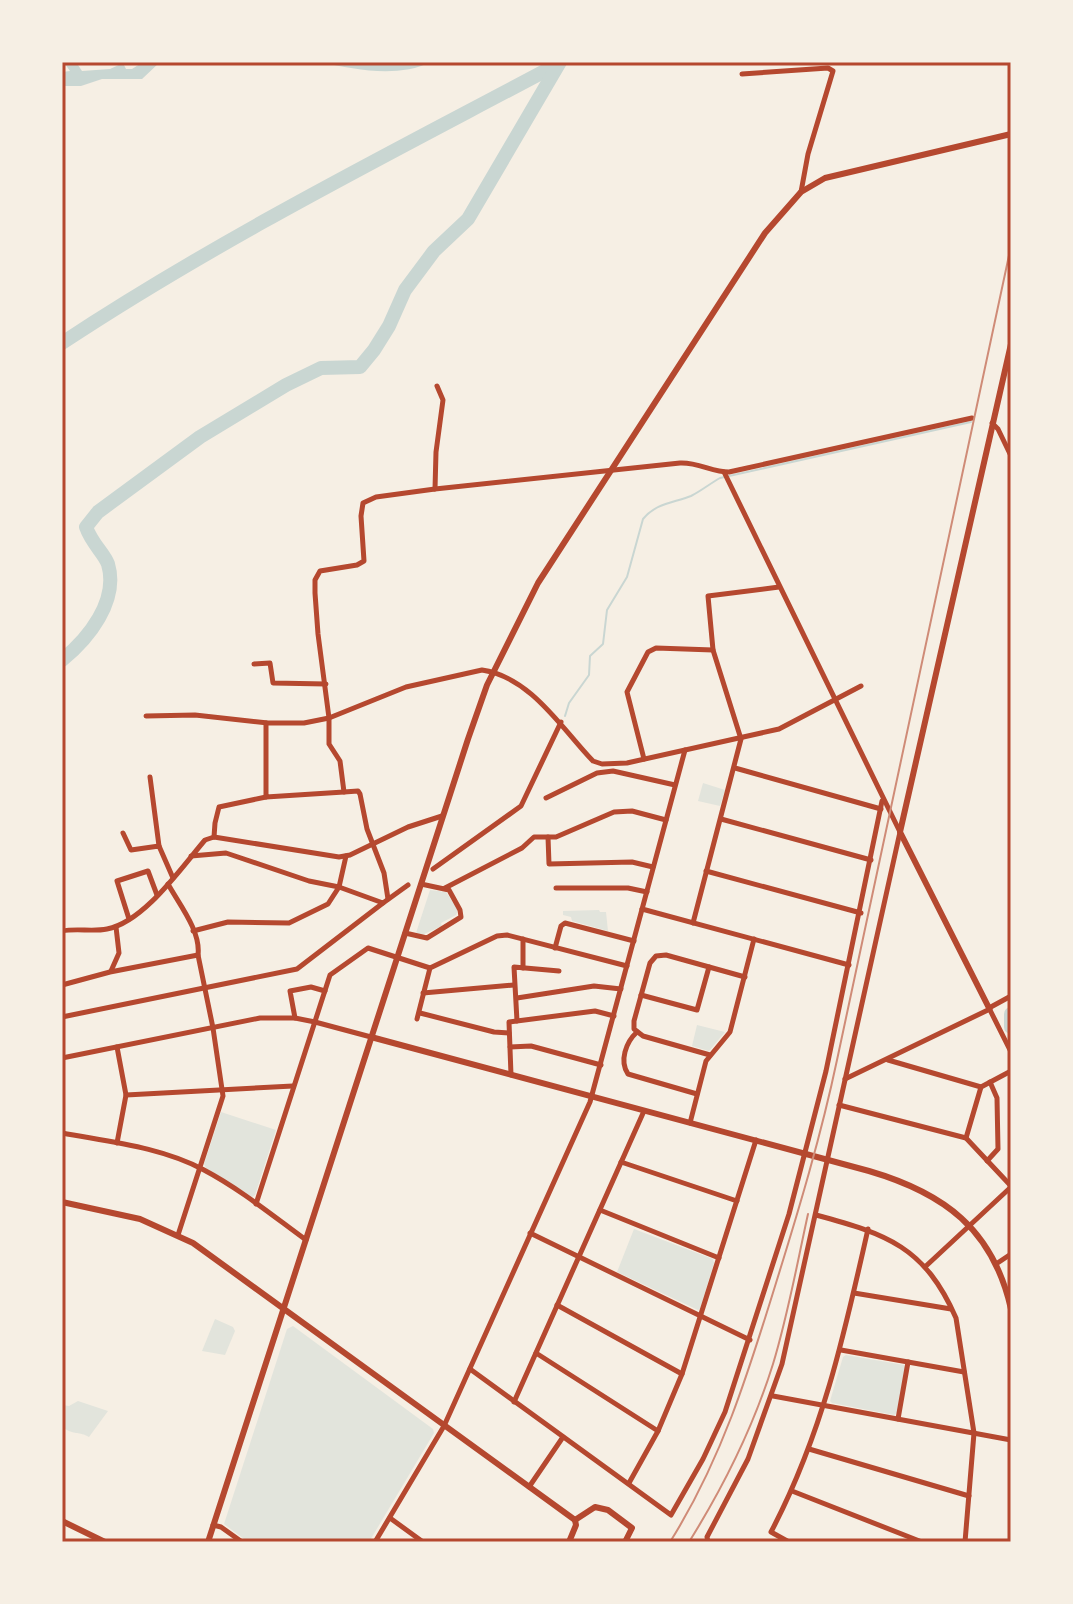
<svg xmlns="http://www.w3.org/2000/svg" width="1073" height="1604" viewBox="0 0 1073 1604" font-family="'Space Grotesk',sans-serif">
<rect width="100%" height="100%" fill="#f6efe4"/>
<g fill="#e2e4dc">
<path d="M703 783 725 790 720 806 698 801Z"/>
<path d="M430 890 446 892 458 910 456 915 441 923 442 926 422 935 416 933Z"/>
<path d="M599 910 600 912H606L608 931 572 921 571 917 563 915V911Z"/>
<path d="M697 1025 725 1032 709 1051 692 1046Z"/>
<path d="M221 1112 276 1130 255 1195 252 1197 206 1168 204 1164Z"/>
<path d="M634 1229 713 1259 714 1263 700 1309 698 1310 617 1272Z"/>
<path d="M215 1319 233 1327 235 1331 225 1355 202 1351Z"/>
<path d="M293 1326 433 1429 434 1433 369 1542H248L224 1524 287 1329Z"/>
<path d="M846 1355 904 1365 906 1369 898 1412 894 1415 832 1403 830 1401 843 1357Z"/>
<path d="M78 1401 108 1411 89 1437C79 1431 75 1436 62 1427V1405L69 1406Z"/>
</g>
<g fill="#c9d6d2">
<path d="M143 62H160L142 79H102L81 86H62V72L70 71 65 64 78 65 82 71 110 69 123 63 126 69H132Z"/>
<path d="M321 62H431C398 78 356 70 321 62Z"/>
</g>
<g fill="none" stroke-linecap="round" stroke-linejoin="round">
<path stroke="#c9d6d2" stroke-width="2" d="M565 716 569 703 589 675 590 656 603 644 607 610 627 577 643 519C656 503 673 503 691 496 701 491 711 483 720 478L971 422"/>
<g stroke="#c9d6d2" stroke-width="14">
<path d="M62 343C221 238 391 153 558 64"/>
<path d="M62 660C88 639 119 601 108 564 104 553 92 544 86 527L98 512 200 437 286 385 321 368 360 367 374 350 389 326 405 290 434 251 468 219 560 62"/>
<path d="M1011 1014V1027"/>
</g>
<g stroke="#b5482f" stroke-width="5">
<path d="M742 74 828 68 833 71 808 154 801 192"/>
<path d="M992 423 998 429 1011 456"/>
<path d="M435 489 436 452 443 400 437 386"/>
<path d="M254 664 270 663 273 683 326 684"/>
<path d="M146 716 195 715 268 723H304L329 718 406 687 482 670C531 677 562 729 593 761L602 764 627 763 779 729 861 686"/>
<path d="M266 723V797L344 792"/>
<path d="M644 759 627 692 648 652 656 648 713 650"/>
<path d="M735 768 881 809"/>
<path d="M150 777 159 846"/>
<path d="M546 798 597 773 613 771 675 785"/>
<path d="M721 819 871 860"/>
<path d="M123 833 131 850 159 846 173 878"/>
<path d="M214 837 215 823 219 807 266 797"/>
<path d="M548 837 549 864 632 862 653 867"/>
<path d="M191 856 226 853 309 881 339 887 346 856"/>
<path d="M433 869 521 806 561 722"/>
<path d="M706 871 861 913"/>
<path d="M168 884C179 904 201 931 198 955L213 1028 223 1096 178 1235"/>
<path d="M445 888 522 848 534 837H556L614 812 632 811 666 820"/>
<path d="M556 888H628L647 892"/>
<path d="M388 899 384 873 367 829 360 794 358 791 344 792 340 761 329 744V718L318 634 315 593V580L320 571 357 565 364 561 361 516 363 503 376 497 435 489 680 463C698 462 712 472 729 472L972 418"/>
<path d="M642 909 849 965"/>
<path d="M129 919 117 881 148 871 157 895"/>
<path d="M693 923 741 739 713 650 708 596 779 587"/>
<path d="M62 931C77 928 92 932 107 929 144 922 181 868 205 840L214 837 339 857 350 855 408 827 442 816"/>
<path d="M193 931 228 922 289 923 328 904 339 887 383 903 408 885"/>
<path d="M405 933 427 938 461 917 460 910 449 890 421 884"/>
<path d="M555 948 561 926 565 923 634 941"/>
<path d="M523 968V939"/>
<path d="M111 971 119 953 116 927"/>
<path d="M62 985 110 972 198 955"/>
<path d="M423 993 514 985"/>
<path d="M641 995 697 1010 709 967"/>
<path d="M1011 996 989 1008 1011 1052"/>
<path d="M517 998 594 986 621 989"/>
<path d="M420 1013 494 1032 509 1033"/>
<path d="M62 1017 297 969 383 903"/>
<path d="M295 1018 290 991 311 987 325 991"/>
<path d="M417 1019 430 968 497 936 507 935 627 966"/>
<path d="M517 1021 514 967 559 971"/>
<path d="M637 1032C626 1042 619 1061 628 1074L697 1094"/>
<path d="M510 1047 531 1046 601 1065"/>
<path d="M710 1055 643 1036 634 1029V1021L650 963 656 956 666 955 745 977"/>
<path d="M62 1058 260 1018H295L315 1022 371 1037"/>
<path d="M888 1060 981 1087"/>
<path d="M511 1075 509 1022 595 1011 614 1016"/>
<path d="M845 1079 990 1009"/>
<path d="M126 1095 293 1086"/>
<path d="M839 1105 966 1138 1011 1186"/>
<path d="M690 1123 706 1061 730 1032 754 939"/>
<path d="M62 1133C110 1142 161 1147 204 1170 240 1189 273 1216 306 1240"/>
<path d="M966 1138 981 1087 1011 1071"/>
<path d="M117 1143 126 1095 117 1047"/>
<path d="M987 1161 998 1149 997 1098 990 1082"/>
<path d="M621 1162 737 1201"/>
<path d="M256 1204 330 975 368 948 430 968"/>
<path d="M600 1210 719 1258"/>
<path d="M816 1215C887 1234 925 1247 956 1318L974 1433 965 1542"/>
<path d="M530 1233 750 1340"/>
<path d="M996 1264 1011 1254"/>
<path d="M926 1266 1011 1187"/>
<path d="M854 1293 951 1309"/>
<path d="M557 1305 682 1374"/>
<path d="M841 1350 964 1372"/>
<path d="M536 1353 658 1431"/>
<path d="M470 1369 671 1515 703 1459 725 1412 789 1214 826 1071 882 801"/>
<path d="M773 1396 1011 1440"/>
<path d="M514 1402 644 1111"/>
<path d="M898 1419 908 1362"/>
<path d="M809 1449 969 1496"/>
<path d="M629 1483 658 1431 682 1374 756 1140"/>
<path d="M529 1487 563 1437"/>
<path d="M792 1491 922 1542"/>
<path d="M390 1518 423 1542"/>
<path d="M213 1525 221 1527 242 1542"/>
<path d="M375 1542 444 1426 590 1102 685 750"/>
<path d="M708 1542 707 1537 748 1459 782 1364 900 832 724 472"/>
<path d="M789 1542 771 1532C822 1435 844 1336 868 1229"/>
</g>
<g stroke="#b5482f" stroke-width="6">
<path d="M989 1008 900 832 1011 344"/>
<path d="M371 1037 869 1171C944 1193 993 1229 1011 1309"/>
<path d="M62 1202 140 1219 193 1243 575 1520"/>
<path d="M575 1520 595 1507 608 1510 632 1528 625 1542"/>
<path d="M62 1521 105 1542"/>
<path d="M208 1542 468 739 487 685 538 583 765 233 801 192 825 178 1011 134"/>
<path d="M569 1542 576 1525 575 1520"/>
</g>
<g stroke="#cf8b77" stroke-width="2">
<path d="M670 1542C721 1461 748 1374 776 1283 799 1209 821 1136 837 1060L1011 246"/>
<path d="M689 1542C724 1486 753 1428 773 1364 788 1315 797 1264 808 1214"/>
</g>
</g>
<rect width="1073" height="1604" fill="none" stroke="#f6efe4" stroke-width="128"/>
<rect x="64" y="64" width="945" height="1476" fill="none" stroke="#b5482f" stroke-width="3"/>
</svg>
